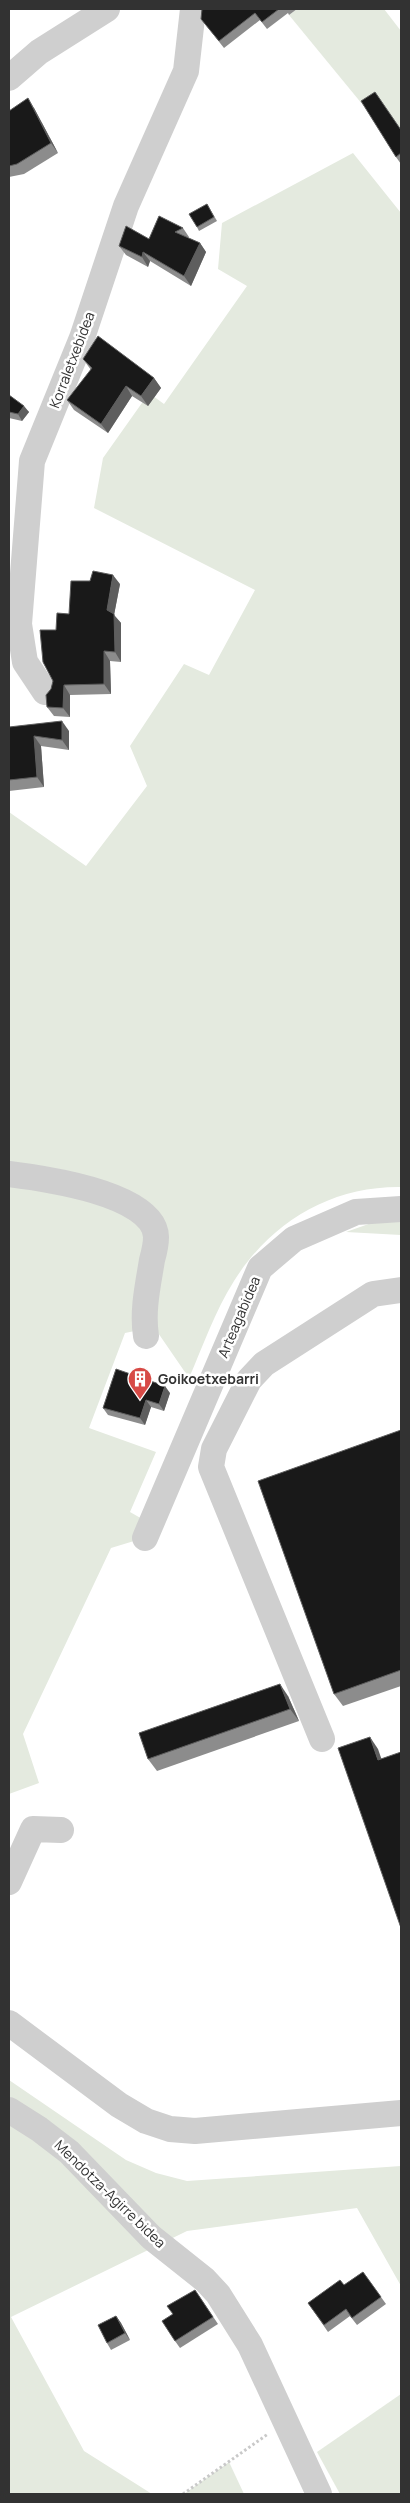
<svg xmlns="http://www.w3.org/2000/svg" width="410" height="2503" viewBox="0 0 410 2503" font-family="Manrope,sans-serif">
<rect width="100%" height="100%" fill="#fff"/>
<g fill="#e4eadf">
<path d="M297 9H384L401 31V164L367 110 289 15Z"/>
<path d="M353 153 401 213V1187C331 1186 271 1222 234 1281 215 1311 203 1346 189 1378L154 1327 125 1333 89 1428 156 1452 130 1512 144 1520 134 1541 111 1548 23 1734 39 1783 9 1794V812L86 866 147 786 130 746 184 664 209 675 255 590 94 508 103 458 149 393 164 404 247 286 218 269 222 223Z"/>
<path d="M377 1221H401V1235L346 1232Z"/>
<path d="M9 2080 126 2160 156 2173 187 2181 401 2166V2286L357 2208 187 2231 11 2317 84 2451 152 2494H9Z"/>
<path d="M401 2394V2494H340L317 2452Z"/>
<path d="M229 2462 244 2494H184Z"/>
</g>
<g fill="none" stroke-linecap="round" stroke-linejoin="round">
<path stroke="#c9c9c9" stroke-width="3" stroke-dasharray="2.5 2.5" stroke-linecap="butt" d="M183 2494 268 2434"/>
<g stroke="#cfcfcf" stroke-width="26">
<path d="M9 78 39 52 107 9"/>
<path d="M45 692 25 662 19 624 32 461 82 338 126 206 186 71 193 9"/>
<path d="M9 1174C41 1178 155 1193 156 1237 156 1245 154 1253 152 1260 148 1285 142 1311 146 1336"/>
<path d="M145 1538 260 1268 294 1239 356 1212 401 1209"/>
<path d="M322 1739 211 1467 214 1449 249 1380 264 1364 373 1294 401 1290"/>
<path d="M9 1882 33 1829 61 1830"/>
<path d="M9 2023 119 2105 146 2121 170 2129 195 2131 401 2113"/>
<path d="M9 2110 39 2129 69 2152 151 2237 205 2280 218 2294 250 2345 319 2494"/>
</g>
</g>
<g fill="#8c8c8c">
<path d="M202 9H297L289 15 288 13 267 29 260 20 224 48 201 19Z"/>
<path d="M34 108 58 153 24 174 9 177V111Z"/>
<path d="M401 130V164L396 157Z"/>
<path d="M207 204 217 221 199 231 197 227Z"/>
<path d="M183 228 189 237 188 238 200 243 206 252 191 286 150 261 148 267 126 255 119 246 149 239Z"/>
<path d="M83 359 154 378 161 388 148 406 132 396 108 433 74 410 67 400 91 370Z"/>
<path d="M9 395 29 412 22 421 9 418Z"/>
<path d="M120 584 114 615 121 623V662L110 661 111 694 70 695V717L54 716 47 707 53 681 56 630Z"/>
<path d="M9 727 69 731V750L41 746 44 787 9 791Z"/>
<path d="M170 1393 164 1411 151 1407 145 1425 108 1415 103 1408Z"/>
<path d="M401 1430V1686L343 1706 334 1694Z"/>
<path d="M288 1696 299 1721 157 1771 148 1759Z"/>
<path d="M363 2272 386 2304 357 2325 350 2316 328 2332 308 2303 344 2285Z"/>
<path d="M195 2290 218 2324 180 2348 175 2341 173 2314Z"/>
<path d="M116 2316 121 2323 130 2340 111 2350 107 2343Z"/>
</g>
<g fill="#5e5e5e">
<path d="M28 98 34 108 58 153 51 143Z"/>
<path d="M200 243 206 252 191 286 184 276Z"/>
<path d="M143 252 150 261 148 267 142 257Z"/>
<path d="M154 378 161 388 148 406 141 396Z"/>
<path d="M126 386 132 396 108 433 101 424Z"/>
<path d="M24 406 29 412 22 421 18 414Z"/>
<path d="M113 575 120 584 114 615 121 623V662L115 652 107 610Z"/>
<path d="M104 651 110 661 111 694 104 684Z"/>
<path d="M64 685 70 695V717L63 708Z"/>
<path d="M62 721 69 731V750L62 740Z"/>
<path d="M34 736 41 746 44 787 37 777Z"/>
<path d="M165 1386 170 1393 164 1411 159 1404Z"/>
<path d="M146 1400 151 1407 145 1425 140 1418Z"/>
<path d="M280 1684 288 1696 299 1721 290 1709Z"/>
<path d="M370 1737 378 1749 386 1772 378 1760Z"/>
<path d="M116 2316 121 2323 130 2340 125 2333Z"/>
</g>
<g fill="#191919" stroke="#5e5e5e">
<path d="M202 9H279L262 22 255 13 219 41 201 19Z"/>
<path d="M375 92 401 130V153L396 157 361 101Z"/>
<path d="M28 98 51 143 17 164 9 166V111Z"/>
<path d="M207 204 214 217 197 227 189 214Z"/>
<path d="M159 216 183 228 175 232 200 243 184 276 143 252 142 257 119 246 126 226 149 239Z"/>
<path d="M98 336 154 378 141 396 126 386 101 424 67 400 92 368 83 359Z"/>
<path d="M9 395 24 406 18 414 9 412Z"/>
<path d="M93 571 113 575 107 610 114 614 115 652 104 651V684L64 685 63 708 47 707 46 695 51 689 53 681 43 662 40 630H56L57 613 69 614 71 581H90Z"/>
<path d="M62 721V740L34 736 37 777 9 780V727Z"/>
<path d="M116 1369 165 1386 159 1404 146 1400 140 1418 103 1408Z"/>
<path d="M401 1430V1670L334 1694 258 1481Z"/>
<path d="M280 1684 290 1709 148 1759 139 1733Z"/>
<path d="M370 1737 378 1760 401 1752V1928L338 1748Z"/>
<path d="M363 2272 381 2297 352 2318 346 2309 324 2325 308 2303 340 2280 344 2285Z"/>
<path d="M195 2290 213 2317 175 2341 162 2321 173 2314 167 2306Z"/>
<path d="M116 2316 125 2333 107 2343 98 2325Z"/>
</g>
<defs>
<symbol id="building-pin" viewBox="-11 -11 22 30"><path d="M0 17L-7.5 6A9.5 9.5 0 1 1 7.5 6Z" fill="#d74a46" stroke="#fff"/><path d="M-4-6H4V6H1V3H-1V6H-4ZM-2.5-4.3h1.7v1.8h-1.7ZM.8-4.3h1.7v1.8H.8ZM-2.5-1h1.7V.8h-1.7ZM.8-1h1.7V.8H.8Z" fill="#fff"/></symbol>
</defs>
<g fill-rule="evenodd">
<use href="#building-pin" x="126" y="1365" width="28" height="38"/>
</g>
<g text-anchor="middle" stroke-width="5" stroke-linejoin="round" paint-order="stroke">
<g font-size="14" fill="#323232" stroke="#fff">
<text transform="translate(72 360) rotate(-69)" y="5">Korraletxebidea</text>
<text transform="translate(239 1317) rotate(-67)" y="5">Arteagabidea</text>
<text transform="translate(110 2194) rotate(44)" y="5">Mendotza-Agirre bidea</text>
</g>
<g font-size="14" font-weight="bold" fill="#323232" stroke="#fff" text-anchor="start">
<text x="158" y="1384">Goikoetxebarri</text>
</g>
</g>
<rect width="410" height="2503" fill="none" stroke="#323232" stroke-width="20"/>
</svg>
